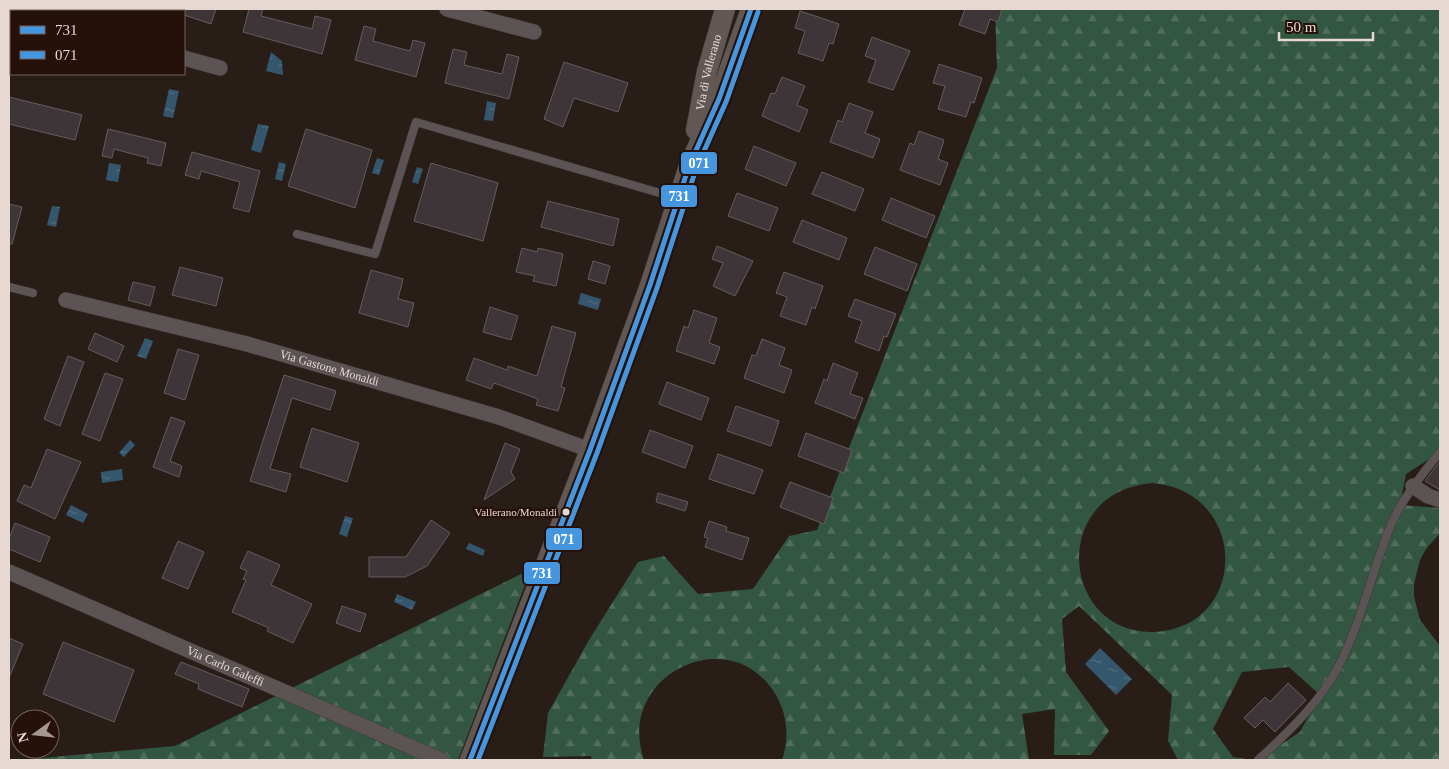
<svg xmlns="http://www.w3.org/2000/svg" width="1449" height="769" viewBox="0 0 1449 769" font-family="Georgia,serif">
<defs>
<pattern id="forest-firs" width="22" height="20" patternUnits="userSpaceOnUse" patternTransform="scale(1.25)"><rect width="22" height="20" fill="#335643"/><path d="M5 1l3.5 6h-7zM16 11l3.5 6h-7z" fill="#516e5d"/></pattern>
<pattern id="water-ripples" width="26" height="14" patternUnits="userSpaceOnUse" patternTransform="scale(1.25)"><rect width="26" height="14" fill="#34576d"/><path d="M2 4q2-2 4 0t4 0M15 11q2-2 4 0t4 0" fill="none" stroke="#516e81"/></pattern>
</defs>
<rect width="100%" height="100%" fill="#291d18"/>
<g fill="url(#forest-firs)" fill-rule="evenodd">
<path d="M995 9H1440V452L1406 474 1400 505 1440 508V533L1426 549 1420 560 1414 584V596L1420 620 1440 646V760H1257L1300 732 1320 695 1289 667 1242 672 1213 729 1233 757 1253 760H1178L1168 741 1172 695 1079 606 1062 619 1066 672 1109 731 1091 755H1054L1055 709 1022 714 1029 760H782C789 739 788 717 777 697 734 618 614 673 644 760H592L591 756 543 757 548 713 589 640 638 562 664 556 698 594 753 589 789 536 817 530 997 68ZM1152 483C1250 491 1249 628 1154 632 1061 635 1048 492 1152 483Z"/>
<path d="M531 569 458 760H19L175 746Z"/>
</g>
<g fill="url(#water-ripples)">
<path d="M271 52 282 61 283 75 266 71Z"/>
<path d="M169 89 179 91 173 118 163 116Z"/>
<path d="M487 101 496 103 493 121 484 120Z"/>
<path d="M258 124 269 126 261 153 251 150Z"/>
<path d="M377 158 384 160 379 175 372 173Z"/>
<path d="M279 162 286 164 282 181 275 179Z"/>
<path d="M109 163 121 165 118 182 106 180Z"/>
<path d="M417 167 423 169 418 184 412 182Z"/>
<path d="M52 206 60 207 56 227 47 225Z"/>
<path d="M581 293 601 299 598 310 578 304Z"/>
<path d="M145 338 153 341 146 359 137 356Z"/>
<path d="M130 440 135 445 124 457 119 453Z"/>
<path d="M122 469 123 480 102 483 101 472Z"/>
<path d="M71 505 88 514 83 523 66 515Z"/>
<path d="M345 516 353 518 347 537 339 534Z"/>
<path d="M469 543 485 550 483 556 466 549Z"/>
<path d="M397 594 416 602 412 610 394 602Z"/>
<path d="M1100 648 1132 679 1116 695 1085 664Z"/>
</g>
<g fill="#3d3537" stroke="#645c5e">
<path d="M170 9H216L211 24 184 15V11H171Z"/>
<path d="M249 9H263L261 16 312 29 315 16 331 20 322 54 243 32Z"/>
<path d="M965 9H1002L998 22 990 19 985 34 959 25Z"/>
<path d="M800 11 839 24 833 44 829 43 823 61 798 53 805 31 795 28Z"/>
<path d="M364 26 376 29 373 41 410 51 413 40 425 43 416 77 355 60Z"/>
<path d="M872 37 910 51 893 90 868 82 876 60 865 56Z"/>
<path d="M453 49 467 52 464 65 502 74 507 54 519 57 509 99 445 83Z"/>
<path d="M564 62 628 83 618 112 574 98 563 127 544 119Z"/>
<path d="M939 64 982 78 974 103 971 102 966 117 938 109 945 86 933 83Z"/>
<path d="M782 77 805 86 797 105 808 110 799 132 762 116 771 93 775 94Z"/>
<path d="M9 97 82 115 75 140 9 124Z"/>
<path d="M849 103 873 112 865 133 880 139 873 158 830 142 838 120 842 122Z"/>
<path d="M108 129 166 143 161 166 147 163 148 158 114 149 112 158 102 156Z"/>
<path d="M306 129 372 150 355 208 288 186Z"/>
<path d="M919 131 944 140 938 159 948 163 940 185 900 170 910 143 914 145Z"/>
<path d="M754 146 796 163 786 186 745 169Z"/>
<path d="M192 152 260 171 249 212 233 208 240 182 201 171 199 179 185 175Z"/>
<path d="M431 163 498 183 483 241 414 221Z"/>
<path d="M822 172 864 189 855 211 812 194Z"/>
<path d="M737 193 778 208 769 231 728 216Z"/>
<path d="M891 198 935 216 926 238 882 220Z"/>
<path d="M548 201 619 219 613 246 541 227Z"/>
<path d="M9 204 22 207 12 244H9Z"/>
<path d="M802 220 847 238 839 260 793 242Z"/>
<path d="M717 246 753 261 735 296 713 286 723 263 712 259Z"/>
<path d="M875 247 917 264 907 291 864 274Z"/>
<path d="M522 248 537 252 538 248 563 254 556 286 533 281 535 276 516 272Z"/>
<path d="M593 261 610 266 605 284 588 279Z"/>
<path d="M180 267 223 278 216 306 172 295Z"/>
<path d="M371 270 403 279 398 299 414 303 408 327 359 313Z"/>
<path d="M784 272 823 286 815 309 812 307 806 325 780 316 787 297 776 293Z"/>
<path d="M133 282 155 287 150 306 128 300Z"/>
<path d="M855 299 896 314 887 337 884 336 879 351 855 342 862 321 848 316Z"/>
<path d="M490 307 518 316 511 340 483 332Z"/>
<path d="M694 310 717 318 709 343 720 347 714 364 676 351 684 326 688 328Z"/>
<path d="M552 326 576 333 561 387 565 388 558 411 536 405 538 399 494 383 491 389 466 380 474 358 507 370 508 366 537 376Z"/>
<path d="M95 333 124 346 117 362 88 349Z"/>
<path d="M762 339 785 348 779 365 792 370 784 393 744 378 752 355 756 356Z"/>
<path d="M178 349 199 355 185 400 164 393Z"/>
<path d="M68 356 84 362 60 426 44 419Z"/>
<path d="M833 363 858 373 850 394 863 398 855 419 815 403 824 379 827 381Z"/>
<path d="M105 373 123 379 100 441 82 434Z"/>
<path d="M284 375 336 391 330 410 292 398 270 469 291 474 286 492 250 481Z"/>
<path d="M667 382 709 398 701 420 659 404Z"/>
<path d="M736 406 779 421 771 446 727 431Z"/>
<path d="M171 417 185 422 170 461 182 466 179 477 153 467Z"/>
<path d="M312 428 359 443 347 482 300 467Z"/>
<path d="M650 430 693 446 685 468 642 452Z"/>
<path d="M806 433 852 450 844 473 798 456Z"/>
<path d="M505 443 520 449 511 472 515 479 484 500Z"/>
<path d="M47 449 81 462 55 519 17 501 24 485 31 488Z"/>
<path d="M718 454 763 470 754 494 709 479Z"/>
<path d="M1440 461V490L1425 481Z"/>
<path d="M790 482 833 498 824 524 780 507Z"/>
<path d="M658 493 688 502 685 511 656 502Z"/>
<path d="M431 520 450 533 427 566 405 577H369V557H406Z"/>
<path d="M709 521 727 527 726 531 749 538 742 560 705 547 708 538 704 537Z"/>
<path d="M15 523 50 537 40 562 9 549V539Z"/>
<path d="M178 541 204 552 188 589 162 578Z"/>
<path d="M248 551 280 565 271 585 312 604 293 643 267 631 269 628 232 612 246 580 243 579 247 571 240 568Z"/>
<path d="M342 606 366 614 360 632 336 623Z"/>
<path d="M9 638 23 644 9 678Z"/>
<path d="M63 642 134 670 114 722 43 694Z"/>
<path d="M181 662 249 689 242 707 198 689 199 684 175 674Z"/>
<path d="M1288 683 1306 700 1275 732 1263 720 1255 728 1244 718 1265 697 1270 702Z"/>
</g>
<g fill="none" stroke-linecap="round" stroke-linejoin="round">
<defs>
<g id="lane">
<path d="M297 234 375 254 416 122 677 198"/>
<path d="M9 287 33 293"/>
<path d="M1258 760C1284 736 1313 709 1332 678 1360 631 1370 575 1391 525 1403 497 1422 475 1440 452"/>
</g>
<g id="street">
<path d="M66 9 71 11"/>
<path d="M447 9 534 32"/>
<path d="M33 11 34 9"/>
<path d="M9 44 11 41"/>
<path d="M184 58 220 68"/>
<path id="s1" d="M66 300 247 344 499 417 590 450"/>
<path d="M1413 486 1428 496 1440 500"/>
<path id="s2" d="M9 572 441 760"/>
</g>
<g id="secondary">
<path id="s3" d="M696 130 707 71 725 9"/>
<path d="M470 760 590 450 650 285 689 166 719 99 751 9"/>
</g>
</defs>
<use href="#lane" stroke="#423834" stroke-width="9"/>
<use href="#street" stroke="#423834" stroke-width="16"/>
<use href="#secondary" stroke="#423834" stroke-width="21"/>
<use href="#lane" stroke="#5c5454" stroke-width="8"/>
<use href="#street" stroke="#5c5454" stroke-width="15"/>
<use href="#secondary" stroke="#615856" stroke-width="20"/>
<defs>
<path id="bus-1" d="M470 760 590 450 650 285 689 166 719 99 751 9"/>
<path id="bus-2" d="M478 760 597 453 657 288 696 169 726 102 758 12"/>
</defs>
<use href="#bus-1" stroke="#251109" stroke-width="9"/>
<use href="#bus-2" stroke="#251109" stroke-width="9"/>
<use href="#bus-1" stroke="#4696df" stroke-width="5"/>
<use href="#bus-2" stroke="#4696df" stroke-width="5"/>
</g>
<circle fill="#e7d8d2" stroke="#251109" stroke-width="2" cx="566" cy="512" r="4.5"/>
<g text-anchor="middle" stroke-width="4.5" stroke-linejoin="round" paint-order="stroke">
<g font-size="11" fill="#e7d8d2" stroke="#251109" text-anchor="end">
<text x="557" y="516">Vallerano/Monaldi</text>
</g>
<g font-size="12" fill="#e7d8d2" stroke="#251109">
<text dy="4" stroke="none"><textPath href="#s3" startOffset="59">Via di Vallerano</textPath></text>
<text dy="4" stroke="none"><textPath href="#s1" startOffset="272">Via Gastone Monaldi</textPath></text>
<text dy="4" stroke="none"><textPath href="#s2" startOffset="236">Via Carlo Galeffi</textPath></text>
</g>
</g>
<g stroke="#251109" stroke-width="2">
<rect x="680" y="151" width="38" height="24" rx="5" fill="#4696df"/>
<rect x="660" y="184" width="38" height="24" rx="5" fill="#4696df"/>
<rect x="545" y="527" width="38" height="24" rx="5" fill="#4696df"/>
<rect x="523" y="561" width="38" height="24" rx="5" fill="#4696df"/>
</g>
<g font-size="14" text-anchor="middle" font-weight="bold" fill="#fff">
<text x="699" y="168">071</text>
<text x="679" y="201">731</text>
<text x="564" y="544">071</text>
<text x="542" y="578">731</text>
</g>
<rect width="1449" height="769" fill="none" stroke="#e7d8d2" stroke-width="20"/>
<rect x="10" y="10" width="175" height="65" fill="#251109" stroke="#736159"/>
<rect x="20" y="26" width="25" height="8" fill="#4696df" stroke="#736159"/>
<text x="55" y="35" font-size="15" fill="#e7d8d2">731</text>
<rect x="20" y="51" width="25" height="8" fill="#4696df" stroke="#736159"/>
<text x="55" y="60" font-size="15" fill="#e7d8d2">071</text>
<g transform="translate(35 734) rotate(255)"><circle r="24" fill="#251109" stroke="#736159"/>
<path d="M0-4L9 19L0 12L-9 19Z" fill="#a49791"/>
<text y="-8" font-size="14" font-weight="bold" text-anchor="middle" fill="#e7d8d2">N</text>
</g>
<path d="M1279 32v8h94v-8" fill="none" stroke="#e7d8d2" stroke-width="2.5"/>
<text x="1286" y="32" font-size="15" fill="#e7d8d2" stroke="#251109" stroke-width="4" paint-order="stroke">50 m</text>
</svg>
